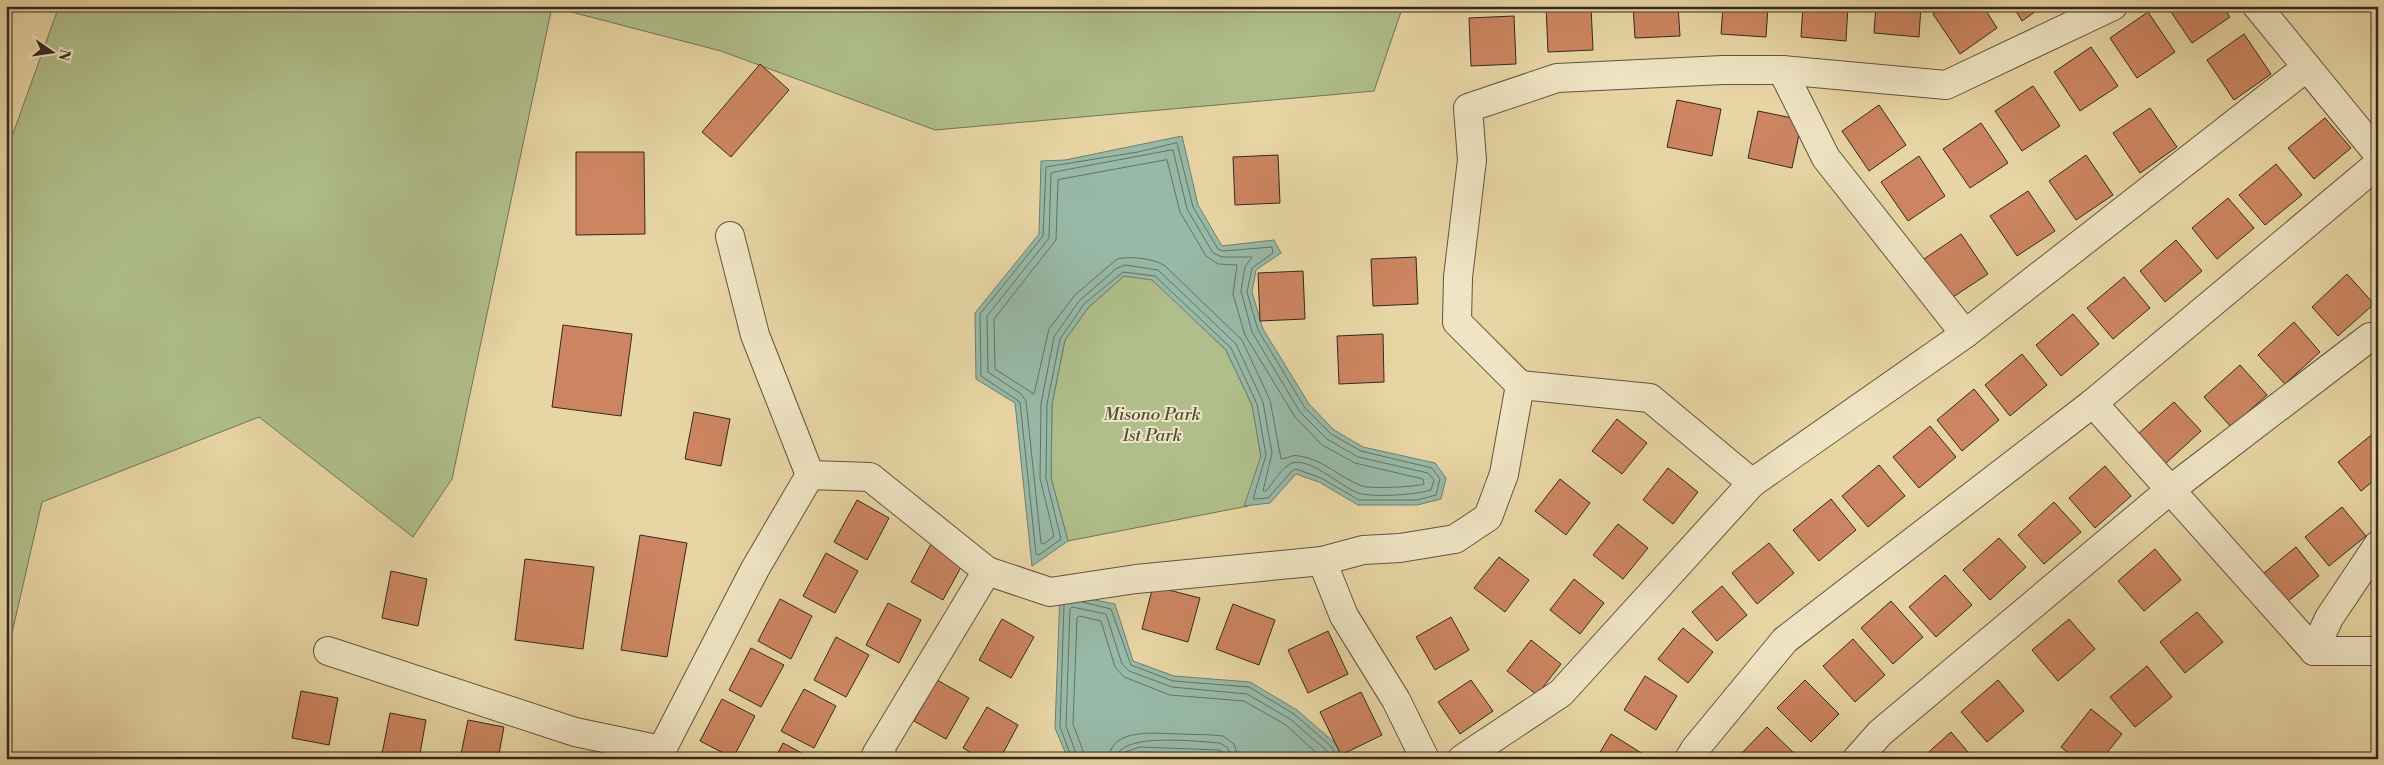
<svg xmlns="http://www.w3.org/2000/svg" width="2384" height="765" viewBox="0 0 2384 765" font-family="'Libre Bodoni',serif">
<rect width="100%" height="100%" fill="#e7d5a3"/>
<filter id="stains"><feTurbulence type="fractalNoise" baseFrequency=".004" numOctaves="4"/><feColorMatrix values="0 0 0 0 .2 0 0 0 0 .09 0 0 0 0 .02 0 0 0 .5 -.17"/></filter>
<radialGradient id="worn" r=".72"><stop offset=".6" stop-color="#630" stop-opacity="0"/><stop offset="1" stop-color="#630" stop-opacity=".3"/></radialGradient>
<g fill="#afbe8a" stroke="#727455">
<path d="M59 6H1403L1374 91 935 130 721 51 552 7 452 479 413 537 259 417 42 502 7 655 6 153Z"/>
<path d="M1124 276 1152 279 1226 350 1252 405 1261 456 1248 506 1068 541 1051 478 1052 404 1065 340 1088 308Z"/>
</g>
<g fill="#97b9a7" stroke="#6f7f71">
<path d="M1182 136 1198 205 1222 246 1274 240 1281 253 1256 270 1252 292 1263 329 1309 404 1334 430 1363 447 1435 463 1446 478 1441 499 1417 505H1358L1319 482 1296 474 1270 503 1244 506 1261 456 1252 405 1226 350 1152 280 1124 276 1088 308 1065 340 1052 404 1051 478 1068 541 1032 566 1015 403 976 379 975 313 1039 234 1041 161 1065 160Z"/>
<path d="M1060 593 1115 604 1133 661 1174 676 1250 682 1297 710 1335 743 1344 759H1221L1218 754 1140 752 1122 759H1068L1055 728Z"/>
</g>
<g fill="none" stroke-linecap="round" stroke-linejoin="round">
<g stroke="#667164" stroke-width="1">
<path d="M1177 143 1193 207 1218 249 1223 251 1272 247 1273 253 1252 268 1247 292 1258 330 1305 408 1331 434 1361 451 1432 468 1440 479 1436 495 1417 500H1359L1321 478 1296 469 1292 471 1268 498 1253 499 1266 455 1257 404 1231 348 1155 276 1123 272 1084 304 1060 339 1047 404 1046 478 1061 539 1039 555 1036 554 1020 402 981 376 980 314 1043 236 1046 167 1138 152Z"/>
<path d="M1173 150 1187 209 1213 253 1222 257H1252L1245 267 1241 291 1252 332 1300 412 1327 439 1358 457 1428 473 1434 480 1431 490C1415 495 1378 497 1362 494 1345 491 1312 457 1292 463 1282 467 1273 483 1266 491H1263L1272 453 1263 402 1236 344 1158 270 1125 265 1117 268 1079 301 1054 337 1041 404 1040 478 1054 536 1044 544 1041 543 1026 401 1021 394 988 372 987 316 1049 238 1051 173Z"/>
<path d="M1167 160 1180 212 1206 256 1218 264 1237 265 1233 294 1245 335 1295 417 1322 445 1355 463 1423 479 1424 484C1414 487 1371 489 1362 486 1340 478 1323 459 1299 456 1292 454 1287 459 1281 459L1270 400 1242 340 1165 266C1154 258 1130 256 1117 259L1075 295 1049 329 1034 394 995 369 994 319 1056 240 1058 180Z"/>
<path d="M1082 602 1111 609 1131 665 1173 681 1249 687 1294 714 1331 746 1338 759"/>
<path d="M1064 605 1060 727 1072 759"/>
<path d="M1078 759 1066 726 1070 609 1072 607 1106 614 1122 664 1129 671 1172 687 1247 694 1290 719 1326 750 1331 759"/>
<path d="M1086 759 1073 724 1077 618 1079 616 1101 621 1115 667 1124 677 1170 695 1244 701 1286 725 1323 759"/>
<path d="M1109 759C1110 726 1159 734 1180 734 1194 735 1209 734 1223 736L1234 744 1239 759"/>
<path d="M1116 759C1118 731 1200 742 1220 743L1228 748 1231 759"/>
<path d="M1122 759 1125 752 1140 747 1219 750 1223 752 1225 759"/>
</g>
</g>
<g fill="#cc8560" stroke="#342920">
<path d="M1546 6H1591L1593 50 1548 52Z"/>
<path d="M1633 6H1678L1680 36 1635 38Z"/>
<path d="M1723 6H1768L1766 37 1721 34Z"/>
<path d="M1803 6H1848L1846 41 1801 37Z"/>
<path d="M1876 6H1921L1919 37 1874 33Z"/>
<path d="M1944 6H1983L1997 28 1960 54 1933 14Z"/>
<path d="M2013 6H2043L2022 21Z"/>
<path d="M2167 6H2222L2230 17 2192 43Z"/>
<path d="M2148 12 2175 52 2137 78 2110 38Z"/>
<path d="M1514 16 1516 64 1471 66 1469 18Z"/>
<path d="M2244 34 2271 74 2234 100 2207 60Z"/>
<path d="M2091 47 2118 86 2080 111 2054 72Z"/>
<path d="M760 64 789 90 731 157 702 132Z"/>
<path d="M2033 86 2060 126 2022 151 1995 111Z"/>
<path d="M1677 100 1721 109 1712 156 1667 147Z"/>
<path d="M1879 105 1906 145 1869 171 1842 131Z"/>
<path d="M2150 108 2177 147 2140 173 2113 133Z"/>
<path d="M1758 111 1802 120 1792 168 1748 158Z"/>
<path d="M2325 118 2351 148 2314 179 2288 148Z"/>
<path d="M1981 123 2008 163 1970 188 1943 149Z"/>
<path d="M576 152H644L645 234 576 235Z"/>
<path d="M1278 155 1280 203 1235 205 1233 157Z"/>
<path d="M2086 155 2113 195 2076 220 2049 181Z"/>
<path d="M1919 156 1945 196 1908 221 1881 182Z"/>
<path d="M2276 164 2302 195 2265 225 2239 195Z"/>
<path d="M2028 191 2055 231 2017 256 1990 216Z"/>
<path d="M2228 198 2254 228 2217 259 2192 228Z"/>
<path d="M1961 234 1988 274 1950 299 1924 259Z"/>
<path d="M2176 240 2202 271 2165 302 2140 271Z"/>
<path d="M1416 257 1418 304 1373 306 1371 259Z"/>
<path d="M1303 271 1305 319 1260 321 1258 273Z"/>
<path d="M2347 274 2374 304 2338 336 2312 307Z"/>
<path d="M2124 277 2150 308 2113 339 2087 308Z"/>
<path d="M2073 314 2099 344 2061 376 2036 345Z"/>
<path d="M2294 322 2320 352 2285 384 2258 355Z"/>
<path d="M563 325 632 334 621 416 552 407Z"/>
<path d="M1383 334 1384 382 1339 384 1337 336Z"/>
<path d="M2022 354 2047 385 2010 416 1985 385Z"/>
<path d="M2240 365 2267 395 2231 427 2204 397Z"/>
<path d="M1974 389 1999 420 1962 451 1937 420Z"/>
<path d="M2174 402 2201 431 2165 464 2138 434Z"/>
<path d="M694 412 730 419 721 466 685 459Z"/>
<path d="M1617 419 1647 443 1622 474 1592 451Z"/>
<path d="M1930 426 1956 457 1919 488 1893 457Z"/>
<path d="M2375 432 2378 436V477L2361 491 2338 462Z"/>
<path d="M1879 465 1905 496 1868 527 1842 496Z"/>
<path d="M2105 466 2131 496 2095 528 2069 498Z"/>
<path d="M1668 468 1698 492 1673 524 1643 500Z"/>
<path d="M1560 479 1590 503 1566 535 1535 511Z"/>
<path d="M1831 499 1856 530 1819 561 1793 530Z"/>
<path d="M857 500 889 518 867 560 834 542Z"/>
<path d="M2054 502 2081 532 2044 564 2018 535Z"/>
<path d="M2342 507 2366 536 2329 566 2305 537Z"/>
<path d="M1618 524 1648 548 1623 579 1593 555Z"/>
<path d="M640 535 687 543 667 657 621 650Z"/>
<path d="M1999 538 2026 567 1990 600 1963 570Z"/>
<path d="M933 540 966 558 943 600 911 582Z"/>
<path d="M1769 543 1794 573 1757 604 1732 573Z"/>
<path d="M2296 547 2319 576 2282 606 2259 577Z"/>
<path d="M2155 549 2181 580 2144 611 2118 581Z"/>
<path d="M826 553 858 571 835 613 803 596Z"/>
<path d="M1499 557 1529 580 1505 612 1474 588Z"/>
<path d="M525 559 594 567 583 649 515 640Z"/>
<path d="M391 571 427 579 418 626 382 618Z"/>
<path d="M1945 575 1972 605 1936 637 1909 607Z"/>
<path d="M1574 579 1604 603 1580 634 1550 610Z"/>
<path d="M1153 586 1200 598 1188 642 1142 629Z"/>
<path d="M1722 586 1747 615 1717 641 1692 612Z"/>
<path d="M780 599 812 616 791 659 758 641Z"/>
<path d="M1891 601 1923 637 1893 664 1861 628Z"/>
<path d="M888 603 921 620 899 663 866 645Z"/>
<path d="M1233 604 1275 620 1259 665 1216 649Z"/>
<path d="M2197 612 2223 642 2185 673 2160 642Z"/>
<path d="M1451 617 1469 650 1435 670 1416 637Z"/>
<path d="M1002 619 1034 637 1011 678 979 660Z"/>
<path d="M2069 619 2095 649 2058 681 2032 650Z"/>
<path d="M1683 628 1713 652 1688 683 1658 659Z"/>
<path d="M1328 631 1348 674 1308 693 1288 650Z"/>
<path d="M836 637 869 655 846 697 814 680Z"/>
<path d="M1853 639 1885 675 1855 702 1823 666Z"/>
<path d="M1531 640 1561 664 1537 695 1507 671Z"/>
<path d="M751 648 784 665 761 707 729 690Z"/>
<path d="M2147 666 2172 697 2135 727 2110 697Z"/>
<path d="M1645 676 1677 696 1656 730 1624 710Z"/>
<path d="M937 680 969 698 946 739 914 721Z"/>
<path d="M1471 680 1493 711 1460 734 1438 702Z"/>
<path d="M1805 680 1839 714 1811 742 1777 708Z"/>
<path d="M1998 680 2024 711 1987 742 1961 712Z"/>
<path d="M804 689 836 706 814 748 781 731Z"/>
<path d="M301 691 338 698 329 745 292 738Z"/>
<path d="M1361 692 1382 735 1341 755 1320 712Z"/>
<path d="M722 699 755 716 733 758 700 741Z"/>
<path d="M987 707 1018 725 1000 759H981L963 748Z"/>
<path d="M2091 709 2122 734 2102 759H2076L2061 747Z"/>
<path d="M390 713 426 720 419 759H381Z"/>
<path d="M468 720 504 727 498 759H460Z"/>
<path d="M1767 727 1800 759H1743L1740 755Z"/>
<path d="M1951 732 1974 759H1921Z"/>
<path d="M1611 734 1643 754 1641 759H1596Z"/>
<path d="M783 743 813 759H775Z"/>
</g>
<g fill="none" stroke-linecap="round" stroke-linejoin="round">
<defs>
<g id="minor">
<path d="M2257 6 2378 154"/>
<path d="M1782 70 1826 158 1965 334"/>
<path d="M730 236 755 335 810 475"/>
<path d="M1520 385 1650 398 1752 483"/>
<path d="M2093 403 2314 651"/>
<path d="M987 571 1050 592 1136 579 1322 561"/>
<path d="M328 651 575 732 661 750"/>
<path d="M2314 651 2329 618 2378 545"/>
<path d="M2314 651H2378"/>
<path d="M657 759 755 569 810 475 870 477 987 571 876 755 884 759"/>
<path d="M1425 759 1396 700 1344 616 1322 561 1363 550 1400 548 1455 539 1488 517 1504 474 1520 385 1457 322 1458 277 1472 160 1468 108 1557 78 1723 70H1782L1946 85 2113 6"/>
<path d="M1462 759 1561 693 1752 483 1965 334 2307 67"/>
<path d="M1689 759 1695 749 1785 640 2093 403 2378 164"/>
<path d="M1857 759 1880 733 2170 490 2370 337"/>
</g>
</defs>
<use href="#minor" stroke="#615441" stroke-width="30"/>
<use href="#minor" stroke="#efe4c3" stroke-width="28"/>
</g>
<g text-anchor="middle" stroke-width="4" stroke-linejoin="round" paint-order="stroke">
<g font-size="18" font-style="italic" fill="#534e3a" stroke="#efe4c3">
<text x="1152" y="420">Misono Park<tspan x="1152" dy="21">1st Park</tspan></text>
</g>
</g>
<rect width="2384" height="765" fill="none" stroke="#e7d5a3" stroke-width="25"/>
<rect x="8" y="8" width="2369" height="750" fill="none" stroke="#342920" stroke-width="2.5"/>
<rect x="12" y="12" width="2359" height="740" fill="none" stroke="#342920"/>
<g transform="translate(52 52) rotate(103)" stroke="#efe4c3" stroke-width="4" paint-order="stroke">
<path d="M0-4L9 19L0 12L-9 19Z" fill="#342920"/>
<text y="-8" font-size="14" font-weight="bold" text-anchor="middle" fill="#342920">N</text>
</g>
<rect width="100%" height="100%" filter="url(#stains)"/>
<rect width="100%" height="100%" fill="url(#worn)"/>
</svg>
